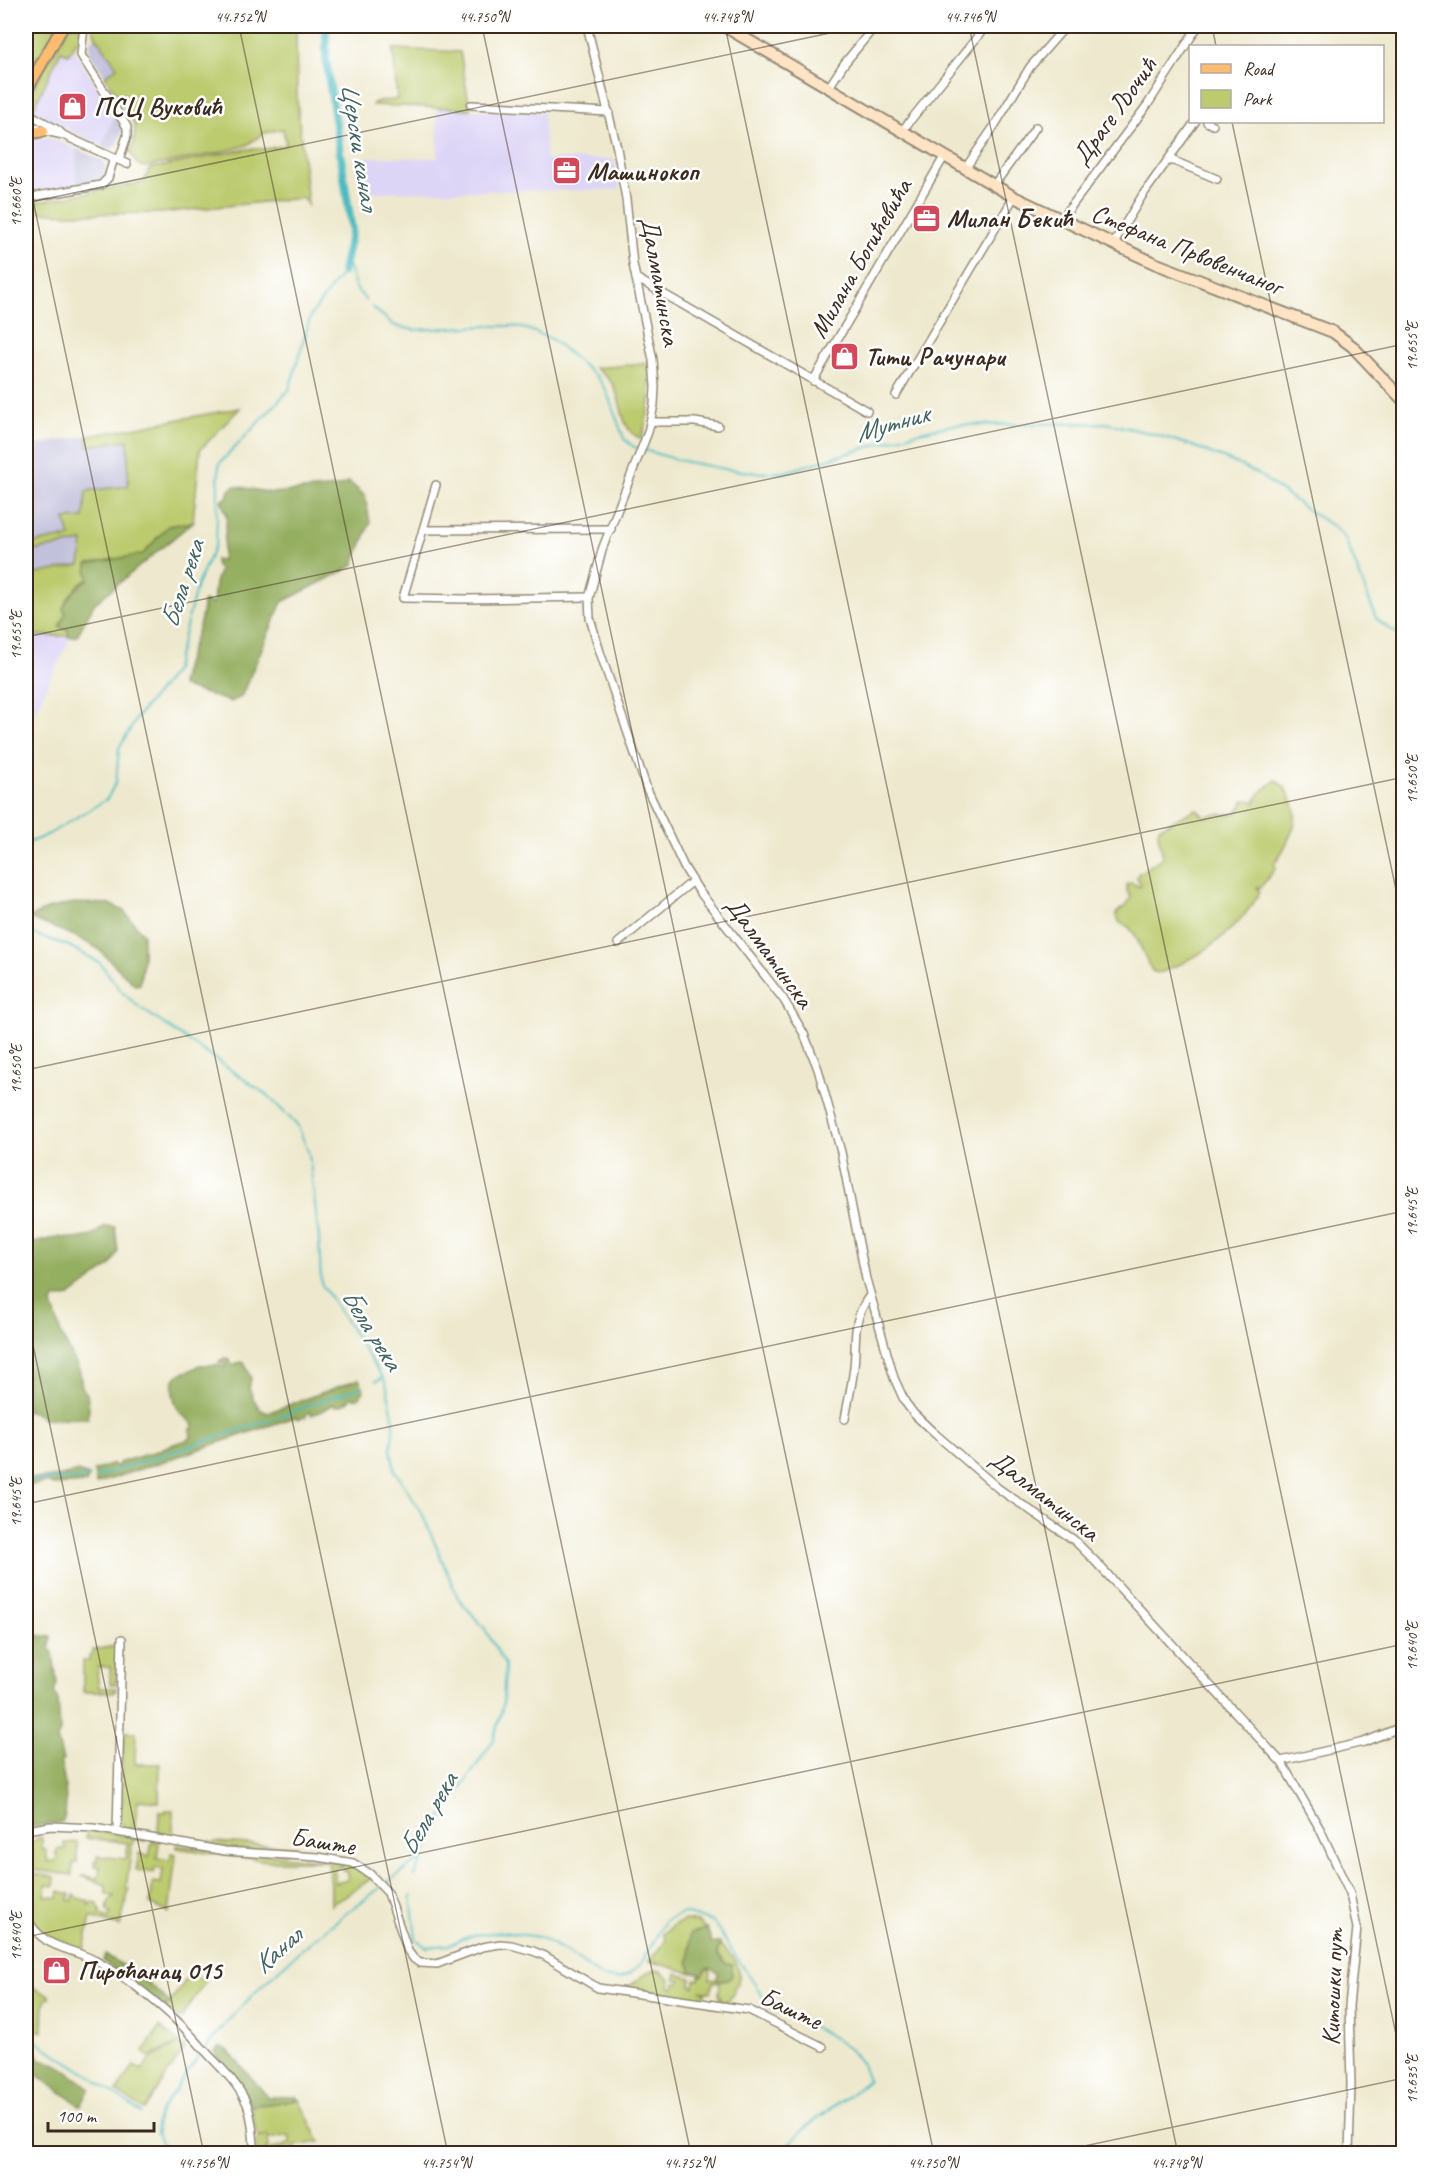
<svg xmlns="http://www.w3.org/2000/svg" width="1429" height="2179" viewBox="0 0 1429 2179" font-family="Caveat,sans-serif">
<rect width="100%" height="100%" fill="#fff"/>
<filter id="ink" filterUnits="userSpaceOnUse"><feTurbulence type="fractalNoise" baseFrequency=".0167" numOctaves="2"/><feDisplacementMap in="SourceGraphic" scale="12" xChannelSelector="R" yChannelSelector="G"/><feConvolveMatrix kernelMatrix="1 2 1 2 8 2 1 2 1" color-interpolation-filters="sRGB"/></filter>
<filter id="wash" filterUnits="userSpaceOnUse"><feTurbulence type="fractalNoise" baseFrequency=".008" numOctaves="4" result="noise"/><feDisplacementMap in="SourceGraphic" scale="24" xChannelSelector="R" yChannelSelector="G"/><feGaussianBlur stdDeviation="1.35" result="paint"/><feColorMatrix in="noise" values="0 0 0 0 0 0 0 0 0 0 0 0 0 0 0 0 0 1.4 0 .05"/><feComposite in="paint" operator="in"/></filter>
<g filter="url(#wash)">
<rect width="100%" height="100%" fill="#eee9ce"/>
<g fill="#ddd5f6">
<path d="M67 40 122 125 123 129 117 145 113 148 107 149 32 111Z"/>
<path d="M437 109 543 112 546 159H615L620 190 370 192 366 157 438 158Z"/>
<path d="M38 137 53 139 104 161 106 167 104 177 100 181 26 194V139Z"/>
<path d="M40 635 71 637 26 729V637Z"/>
</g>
<g fill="#c2c1dc">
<path d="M96 37 117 68 105 76 89 53 90 41Z"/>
<path d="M115 115 123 129 117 144 113 148 107 149 102 146Z"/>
<path d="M76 149 104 161 106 167 104 177 100 181 77 185Z"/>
<path d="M240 408 200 450 193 522 168 526 143 554 26 576V447Z"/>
</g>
<g fill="#bccb6e" stroke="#7c7a46" stroke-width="1.5">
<path d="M26 26H59L26 74Z"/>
<path d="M69 26H81L80 37 68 54 61 51 33 109 28 99 32 89Z"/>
<path d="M92 26H296L297 100 308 205 302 198 160 213 65 214 26 211V204L144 182 149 169 247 149H267L286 145 283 129 264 133 247 145 218 153 144 167 137 164 130 151 134 142 135 125 105 76 117 67 96 37Z"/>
<path d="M393 49 460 52 470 109 372 105C378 97 389 103 397 99Z"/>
<path d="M649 363 650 403 642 439C618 430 624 402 613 385 609 378 602 373 595 368Z"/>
<path d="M240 408 200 450 193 522 168 526 143 554 89 575V579C78 583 67 598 63 609L66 613 63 629 68 630 70 636H26V576L80 565 83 542 26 552V545L64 537 63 540 70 537 65 519 84 518 86 491 128 486V440L88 446V436Z"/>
<path d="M1276 780C1288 787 1297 808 1295 822 1293 831 1281 857 1274 863L1276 868 1261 887H1257L1260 892C1244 923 1204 956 1173 967 1165 970 1161 975 1152 971L1135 935 1129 927 1120 923 1116 914 1122 908 1126 906 1131 897 1127 891V884L1132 883 1140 887 1141 885 1137 877 1138 874 1163 857 1158 834 1159 828 1196 809 1205 817C1215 813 1226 815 1237 813L1244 801 1251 800 1255 803C1257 792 1269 787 1276 780Z"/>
<path d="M116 1646V1684H110V1667H99L98 1672 97 1673 99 1688H116L115 1692H83V1661H89V1655L93 1654V1650Z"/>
<path d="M123 1732H136L135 1764H160L159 1802 138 1800 134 1831 126 1830 121 1826Z"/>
<path d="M166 1810H173V1836L170 1839 143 1833V1830L158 1833 159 1812H166Z"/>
<path d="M86 1830 146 1839V1841L133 1839 126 1888 129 1889 120 1926 91 1917 83 1953C63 1946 31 1936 26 1911 23 1899 26 1885 26 1873L55 1877 54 1886 46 1885 45 1896 58 1898 59 1891 70 1894 69 1900 72 1901 75 1894V1897L88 1901V1905H90L91 1902 98 1904 99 1908 102 1910 100 1914 108 1918 111 1913 107 1911 109 1901 114 1896 106 1894V1885L81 1876 98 1878 100 1867 95 1866 94 1861H97V1856L126 1859 128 1843 86 1838Z"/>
<path d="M38 1838H42V1850H46L48 1862 57 1860 56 1852 58 1849H65L64 1843 77 1842V1863H73L72 1875 26 1869V1841L31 1843Z"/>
<path d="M209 1841 213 1844 214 1842 298 1847 284 1853 205 1846Z"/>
<path d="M152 1842 159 1843 157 1858 170 1860 172 1853 176 1854 169 1913 150 1904 153 1882 161 1883 163 1869 155 1868 154 1873 136 1870 139 1853 149 1857Z"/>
<path d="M177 1845 339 1862 340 1867 333 1869 336 1883 348 1880 346 1871H343L341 1862 348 1864 372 1878 331 1905V1885L328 1861H269L177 1848Z"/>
<path d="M685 1920 697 1922 705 1929C686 1935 691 1944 690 1959 690 1966 689 1967 692 1973L649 1961 666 1940 663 1934 674 1925Z"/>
<path d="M721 1946C730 1952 743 1969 738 1981 736 1987 733 1989 733 1996L729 1998 728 2002 718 2001 721 1997 719 1996 720 1982H713L711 1992 700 1990 705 1992 704 1999 624 1989C634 1985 647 1969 658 1970 663 1971 665 1976 670 1979L669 1987 674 1988 675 1983 679 1984 680 1979H675L676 1973 691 1978V1986L694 1987 695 1979 699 1980V1976H702L707 1969 711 1970 710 1979 725 1980 726 1964 719 1956 717 1949Z"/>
<path d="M26 1973 30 1977 28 1987H32L49 1995V1998L46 1999 44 2004 43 2032 26 2026Z"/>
<path d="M191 1973 206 1981 182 2017 183 2018H178L162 2006 168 2005Z"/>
<path d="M160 2027 179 2043 149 2057 143 2052Z"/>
<path d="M180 2044 185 2048 144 2110 117 2091 134 2065 142 2070 151 2058Z"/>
<path d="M299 2100 320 2142 295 2146 296 2153H290L289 2150H287L288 2153 272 2152V2149L286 2146V2144L291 2143 289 2135 268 2139 269 2149H266V2153H257L256 2141 259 2138 269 2135 259 2136 256 2133 251 2106Z"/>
</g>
<g fill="#95af61" stroke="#686c40" stroke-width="1.5">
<path d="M349 482 365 496 370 523 353 566 282 602 241 697 231 702 181 686C184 658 204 626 203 601L213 604 215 583 220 569 216 566 215 560H222L227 517 221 500 227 498 229 490 235 486 272 493 338 487Z"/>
<path d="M193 522 94 604 77 636 69 637 68 630 59 627 66 613 63 609C67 598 78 584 89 579L87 572V564L143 554 168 526Z"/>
<path d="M74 903 110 904 124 911 143 934V958L140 984 135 985 97 948 77 937 29 918 47 909Z"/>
<path d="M105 1226 115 1227 118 1252 110 1266 70 1296 54 1299 52 1304 61 1334 80 1372 82 1388 87 1394 89 1407 88 1418 45 1419 32 1411H26V1245L57 1237 75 1239 92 1236Z"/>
<path d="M225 1358 230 1359 231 1364 235 1365 237 1363 244 1362 251 1378 249 1388 254 1400 260 1409 267 1413 359 1379 364 1391 360 1397 356 1399 353 1397C346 1401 343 1408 332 1405L324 1410 311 1415 310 1412 306 1414V1417L298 1419 295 1417 96 1484 94 1471 112 1464 118 1467 119 1463C134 1457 150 1455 164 1448 173 1443 183 1443 191 1437L190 1430 194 1426C190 1420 185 1418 181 1413 174 1406 168 1382 178 1375 185 1370 193 1372 199 1365H219L225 1368 226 1366 219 1361Z"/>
<path d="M77 1472 89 1476 86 1483 53 1485 47 1482 26 1486V1479L58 1477Z"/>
<path d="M26 1634 51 1637 50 1648 53 1653 57 1684 54 1691 58 1700 60 1731 57 1738 63 1760 60 1763C65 1774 69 1813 62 1822L31 1827 29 1820H26Z"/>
<path d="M707 1929 712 1943H720V1948L717 1950 718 1956 721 1957 726 1964 732 1965V1976L729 1979 719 1980 717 1978 718 1973 711 1968 707 1969 702 1976H699L700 1973 692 1972 688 1962 690 1958V1933Z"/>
<path d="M105 1954 146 1981 171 2004 163 2007 103 1961Z"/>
<path d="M26 2045 39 2056V2060L57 2064 90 2088 81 2106 26 2067Z"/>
<path d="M218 2048H223L228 2051 268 2097H296L299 2100 251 2106 216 2056 215 2052Z"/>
</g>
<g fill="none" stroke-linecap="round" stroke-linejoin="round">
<g stroke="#4bbac1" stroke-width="2">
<path d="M346 259 356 288 366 301"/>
<path d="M372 307 395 326 415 330 487 326H514L530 330 553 340 598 378 606 390 624 439 634 447 678 460 724 469 759 473 785 472 919 432 953 425 1106 423 1150 433 1190 445 1233 462 1258 474 1313 514 1333 526 1345 538 1376 618 1385 626 1404 637"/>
<path d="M26 844 49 834 107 799 116 782 119 748 138 716 174 672 197 585 216 543 219 464 289 390 311 315 343 272"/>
<path d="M26 932 67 945 100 963 122 992 139 1007 267 1095 298 1126 309 1154 319 1238 321 1283 386 1383 394 1421 391 1450 395 1471 422 1513 458 1598 485 1629 505 1665 503 1705 493 1741 445 1812 414 1876"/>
<path d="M376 1381 383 1378"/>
<path d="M96 1477 266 1421 361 1387"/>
<path d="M26 1481 89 1478"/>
<path d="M411 1896 416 1939 426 1947 448 1945 473 1935 503 1932 539 1937 567 1952 602 1977 617 1979 629 1974 640 1965 666 1920 684 1913 713 1922 770 2007 829 2035 849 2049 862 2064 868 2080C839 2106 804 2122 781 2154"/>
<path d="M26 2035 89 2075 141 2113"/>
<path d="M169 2154C162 2144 156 2137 156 2125 157 2112 171 2097 178 2086 239 1992 332 1921 423 1857"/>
</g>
<path stroke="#4bbac1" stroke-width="8" d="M326 26V60L352 230 343 272"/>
</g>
</g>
<g filter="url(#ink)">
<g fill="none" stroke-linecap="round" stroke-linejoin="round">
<defs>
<g id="street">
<path d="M84 26 81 55 127 127V136L119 160"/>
<path d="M587 26 617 148 626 199 633 264 653 360 655 387 654 405 648 432 603 547 589 598 590 618 600 652 647 789 684 867 699 891 784 1000 804 1034 818 1069 841 1152 866 1279 894 1378 905 1402 914 1414 933 1432 999 1489 1074 1540 1095 1561 1282 1763 1320 1829 1350 1894 1357 1928 1349 2006 1351 2084 1349 2154"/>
<path d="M829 87 844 64 875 26"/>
<path d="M471 105 609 112"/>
<path d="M26 112 58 130 63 135"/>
<path d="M1207 122 1213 125"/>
<path d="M26 123 41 130 63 135 127 164"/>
<path d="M902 131 986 26"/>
<path d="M1168 161H1174L1217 179"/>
<path d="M965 169 995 125 1030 67 1066 26"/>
<path d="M994 185 1036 127"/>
<path d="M26 198 101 185 108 178 114 158"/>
<path d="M1061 220 1148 104 1198 26"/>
<path d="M1113 244 1142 196 1195 122"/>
<path d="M636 278 867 411"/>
<path d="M813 381 944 157"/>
<path d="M896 395 1014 197"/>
<path d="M650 422H695L718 426"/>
<path d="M436 485 403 598 466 599 589 597"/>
<path d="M423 530 611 529"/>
<path d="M618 943 693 881"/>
<path d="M845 1419C848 1402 852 1385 854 1367 857 1338 851 1321 870 1295"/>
<path d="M1281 1761 1364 1742 1404 1726"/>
<path d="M26 1830 51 1826 94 1828 225 1851 318 1857 353 1863 370 1874 388 1893 408 1951 414 1959 420 1963 437 1964 482 1947 500 1944 511 1945 533 1951 545 1956 598 1988 749 2010 823 2047"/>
<path d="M117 1831 122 1639"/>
<path d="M26 1917C45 1951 66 1945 96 1961 132 1980 173 2014 199 2044 215 2063 236 2079 247 2104 253 2119 253 2138 255 2154"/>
</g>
<path id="secondary" d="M724 26 1014 197 1154 263 1333 332 1352 346 1404 401"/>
<g id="primary">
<path d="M26 91 63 26"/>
<path d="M26 134 43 131"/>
</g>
</defs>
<use href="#street" stroke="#948a76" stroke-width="10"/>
<use href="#secondary" stroke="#948a76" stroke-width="14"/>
<use href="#primary" stroke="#948a76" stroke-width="14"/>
<use href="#street" stroke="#fff" stroke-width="7"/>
<use href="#secondary" stroke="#fee4c5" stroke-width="10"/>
<use href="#primary" stroke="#fdbc6f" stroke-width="10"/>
</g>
</g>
<path fill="none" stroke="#3b2a1e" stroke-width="1.5" stroke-opacity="0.45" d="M239 26 691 2154M482 26 934 2154M725 26 1178 2154M969 26 1404 2072M1212 26 1216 46M1232 122 1404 927M26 167 448 2154M26 203 863 26M26 637 1404 344M26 1070 1404 777M26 1312 204 2154M26 1504 1404 1211M26 1937 1404 1644M1047 2154 1404 2078"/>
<defs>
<symbol id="shop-square" viewBox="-11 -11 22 22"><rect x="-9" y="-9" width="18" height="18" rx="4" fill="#d1495b" stroke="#fff"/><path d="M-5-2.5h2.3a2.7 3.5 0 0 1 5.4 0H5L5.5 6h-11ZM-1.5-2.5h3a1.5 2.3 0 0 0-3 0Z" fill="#fff"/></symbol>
<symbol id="office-square" viewBox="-11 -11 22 22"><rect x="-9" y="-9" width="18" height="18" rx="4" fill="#d1495b" stroke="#fff"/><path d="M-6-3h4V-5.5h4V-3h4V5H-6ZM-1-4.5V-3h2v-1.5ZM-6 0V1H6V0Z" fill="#fff"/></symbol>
</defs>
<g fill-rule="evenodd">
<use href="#shop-square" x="56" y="90" width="33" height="33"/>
<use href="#office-square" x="550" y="154" width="33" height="33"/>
<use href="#office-square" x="910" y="202" width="33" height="33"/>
<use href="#shop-square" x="828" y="340" width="33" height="33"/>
<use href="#shop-square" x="40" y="1954" width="33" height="33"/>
</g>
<g text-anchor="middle" stroke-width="5" stroke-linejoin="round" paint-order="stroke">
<g font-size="26" font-weight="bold" fill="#3b2a1e" stroke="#fff" text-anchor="start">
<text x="94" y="115">ПСЦ Вуковић</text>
<text x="587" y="180">Машинокоп</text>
<text x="947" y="227">Милан Бекић</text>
<text x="865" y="365">Тити Рачунари</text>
<text x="78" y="1979">Пироћанац 015</text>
</g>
<g font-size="26" fill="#3b2a1e" stroke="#fff">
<text transform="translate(1114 111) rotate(-54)" y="9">Драге Љочић</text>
<text transform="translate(1187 249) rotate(22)" y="9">Стефана Првовенчаног</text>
<text transform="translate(860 258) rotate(-60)" y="9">Милана Богићевића</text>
<text transform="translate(661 281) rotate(80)" y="9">Далматинска</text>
<text transform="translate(770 952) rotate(54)" y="9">Далматинска</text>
<text transform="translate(1045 1495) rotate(38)" y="9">Далматинска</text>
<text transform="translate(323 1841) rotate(9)" y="9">Баште</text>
<text transform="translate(1332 1987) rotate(-88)" y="9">Китошки пут</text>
<text transform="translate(791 2008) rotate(25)" y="9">Баште</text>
</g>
<g font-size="27" font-style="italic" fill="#41645f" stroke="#fff">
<text transform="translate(360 146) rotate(81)" y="9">Церски канал</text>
<text transform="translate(892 423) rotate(-16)" y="9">Мутник</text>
<text transform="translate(182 584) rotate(-72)" y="9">Бела река</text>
<text transform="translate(372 1329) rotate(58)" y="9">Бела река</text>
<text transform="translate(428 1814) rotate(-60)" y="9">Бела река</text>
<text transform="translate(277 1950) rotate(-42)" y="9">Канал</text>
</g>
</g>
<rect width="1429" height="2179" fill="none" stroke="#fff" stroke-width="66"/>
<rect x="1189" y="45" width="195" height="78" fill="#ffffff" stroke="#b1aaa5" stroke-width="1.5"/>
<rect x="1201" y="64" width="30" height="9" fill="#fdbc6f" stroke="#b1aaa5" stroke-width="1.5"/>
<text x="1243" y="75" font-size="18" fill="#3b2a1e">Road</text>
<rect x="1201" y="90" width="30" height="18" fill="#bccb6e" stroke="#b1aaa5" stroke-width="1.5"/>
<text x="1243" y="105" font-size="18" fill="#3b2a1e">Park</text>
<path d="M48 2122v9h106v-9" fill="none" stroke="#3b2a1e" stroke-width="3"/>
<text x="57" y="2122" font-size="18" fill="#3b2a1e" stroke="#ffffff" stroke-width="4.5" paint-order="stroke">100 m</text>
<rect x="33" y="33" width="1363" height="2113" fill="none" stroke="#3b2a1e" stroke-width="2"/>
<g font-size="15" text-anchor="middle" fill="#3b2a1e">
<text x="240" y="22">44.752°N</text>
<text x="484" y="22">44.750°N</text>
<text x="727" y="22">44.748°N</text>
<text x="970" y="22">44.746°N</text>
<text transform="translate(16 202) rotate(-90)" y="5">19.660°E</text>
<text transform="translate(1412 346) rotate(-90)" y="5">19.655°E</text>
<text transform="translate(16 635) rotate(-90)" y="5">19.655°E</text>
<text transform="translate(1412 779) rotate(-90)" y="5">19.650°E</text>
<text transform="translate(16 1069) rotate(-90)" y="5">19.650°E</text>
<text transform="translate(1412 1212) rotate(-90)" y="5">19.645°E</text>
<text transform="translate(16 1502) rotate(-90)" y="5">19.645°E</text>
<text transform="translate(1412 1646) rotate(-90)" y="5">19.640°E</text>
<text transform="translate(16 1936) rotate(-90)" y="5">19.640°E</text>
<text transform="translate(1412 2079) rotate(-90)" y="5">19.635°E</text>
<text x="203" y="2168">44.756°N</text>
<text x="446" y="2168">44.754°N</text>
<text x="689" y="2168">44.752°N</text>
<text x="933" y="2168">44.750°N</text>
<text x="1176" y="2168">44.748°N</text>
</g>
</svg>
